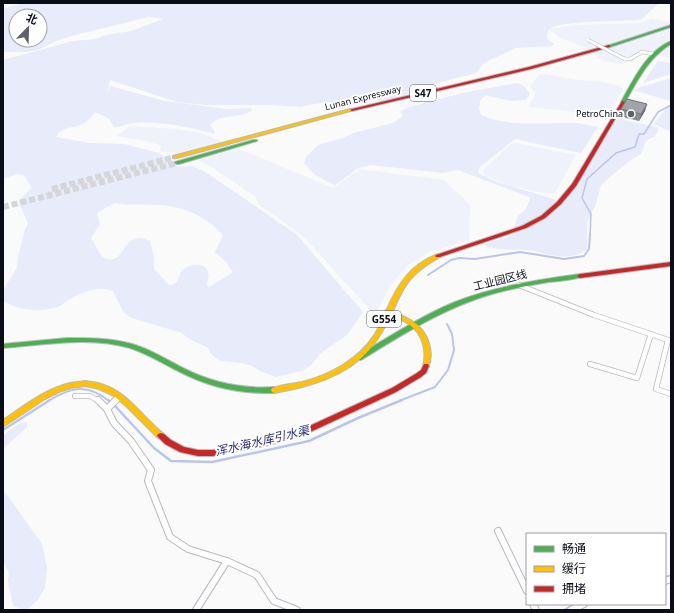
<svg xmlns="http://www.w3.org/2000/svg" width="674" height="613" viewBox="0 0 674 613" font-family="'Noto Sans','Noto Sans SC',sans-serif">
<rect width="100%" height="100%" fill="#fafafa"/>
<g fill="#f0f2fb">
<path d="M652 19 671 22V58L642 52 634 61 620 64 604 61 586 48 561 38 549 29 576 25 640 23Z"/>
<path d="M545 74 571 79 602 82 617 85 623 88 606 120 593 114 528 107 536 93 530 86 539 75Z"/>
<path d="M130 126 176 129 201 133 333 188 360 169 444 180 470 205 469 240 429 252 408 265 391 285 375 315 303 236 258 204 256 197 213 168 187 154 159 151 162 146 150 142 116 136Z"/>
<path d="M516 143 576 155 555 193H543L508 185 486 176 482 171 511 144Z"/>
</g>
<g fill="#e7ebfa" fill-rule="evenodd">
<path d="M23 3 95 4 102 3H657V5L642 19 637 20C623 21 560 21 551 28 547 30 547 35 547 39L554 44 552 46 515 48 484 63 477 72 473 74 445 81 389 100 320 103 300 107 272 105H206L177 102 110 80 107 96 110 86 165 101 225 109 251 108 252 110C242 119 220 113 210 125L215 132 214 134C189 127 161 121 135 123 127 123 121 128 114 127L108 118 95 112C91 118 85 124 78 126 69 128 60 128 56 137L90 143 124 144 159 153 179 167 192 166 204 171 296 234 363 312 347 335 321 353 310 366 302 371 276 377 260 371 252 366 242 363 221 361 212 355 208 348 188 338 182 333 132 318 124 313 113 291C99 285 83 292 70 299 66 301 63 304 60 306 42 313 20 311 3 301V290L17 268 18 257 25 229 28 223 18 201 32 188 24 175 17 174 3 179V60L73 41 96 39 106 35 131 31 163 19 149 17 79 34 56 41 38 50 25 52H3V9ZM16 16H40V40H16ZM115 203C128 206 141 204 155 205 181 205 205 215 223 235L215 252 226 262 233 272 209 287 207 285C207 280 210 276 208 272 204 260 186 264 181 272 179 275 179 279 177 281 175 284 172 285 169 285L154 269V257L150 241C146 240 142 237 138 238 122 239 123 268 102 257L91 238 100 224 97 214 98 212Z"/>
<path d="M658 61 671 63V74L643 83Z"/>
<path d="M671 78V101L632 90Z"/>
<path d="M517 83 523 85 530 94 525 100 511 101 485 95 480 101 479 109 481 115C511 128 545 122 577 123 584 124 591 126 598 127L581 153 515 139 479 168 478 173 497 182 563 202 611 130 613 124 618 119 657 127 659 129 655 136 646 141 641 154 629 161 601 185 596 204 587 222V249C567 264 548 252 527 250 512 249 498 251 484 245 491 239 504 241 512 235L518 216 526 209 530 199 529 197 458 170 443 173 371 165 358 168 335 185 315 175 304 163 306 157 318 145 343 138 354 133 393 123 402 117 403 115 400 112 406 108 462 93Z"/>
<path d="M671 106V132L654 124C657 118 663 115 666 108Z"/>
<path d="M27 422V427L3 449V435L20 423Z"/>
<path d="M3 491 8 496 42 544 47 568 45 588 37 601 26 610 13 606 8 581 9 574 3 559Z"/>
</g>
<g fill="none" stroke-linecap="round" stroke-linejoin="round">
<path stroke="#bbc4eb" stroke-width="1.5" d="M590 235 591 214 582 198 587 179 616 153 635 147 639 134H644L658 112 671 105"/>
<g stroke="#bbc4eb" stroke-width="2">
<path d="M428 275 451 260 459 258 475 259 520 252 564 259 584 256 589 249 590 234"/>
<path d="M48 401C71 387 87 383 109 401"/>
<path d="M399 401 435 387 448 370 454 350 452 334 447 324"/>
</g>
<g stroke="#bbc4eb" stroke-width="2.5">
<path d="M108 400 116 407 154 448 171 461 212 462 309 441 358 418 402 400"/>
<path d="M3 430 50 400"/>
<path d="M665 577 671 576"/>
<path d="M564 610 576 604"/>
</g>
<g stroke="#d6d6d8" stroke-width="6" stroke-dasharray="6 3" stroke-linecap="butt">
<path d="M52 189 175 157"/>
<path d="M3 207 177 163"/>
</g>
<defs>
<path id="street-far2" d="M625 59H630L642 52 653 54"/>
<g id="street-far1">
<path d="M519 285 594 315 671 341"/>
<path d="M668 340 656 389 671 394"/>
<path d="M590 364 637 378 651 334"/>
<path d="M75 396H90L99 401"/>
<path d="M115 401 120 397"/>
</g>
<g id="street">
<path d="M98 400 107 409 114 423 131 441 151 470 148 481 170 537 188 549 227 561 257 575 274 601 297 610"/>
<path d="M107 409 116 400"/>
<path d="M498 531 527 591"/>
<path d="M665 581 671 579"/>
<path d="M533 604 536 610"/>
<path d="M196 610 227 561"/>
<path d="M571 610 584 604"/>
</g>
<g id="fast">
<path d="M671 25V27L610 47 607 46Z"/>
<path d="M671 41V44C648 58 638 80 625 102L622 103 621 102C634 79 646 52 671 41Z"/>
<path d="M253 140H257V141L179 164H177L175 163V162Z"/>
<path d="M580 274 582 275 583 276 582 277C571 280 560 281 549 282 530 285 511 289 492 294 444 308 403 334 361 360H357L356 358 357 356C389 337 421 316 455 302 495 286 538 280 580 274Z"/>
<path d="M67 338C89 338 111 338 132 344 150 349 167 360 185 369 213 383 243 389 274 387L276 388 277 390 276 392 274 393C241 394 209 387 180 372 164 364 148 354 130 348 90 336 44 345 3 348V344Z"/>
</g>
<g id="slow">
<path d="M350 109 354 110 177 158H173V156Z"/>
<path d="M438 254 441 256 440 257C412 273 405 282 393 311 400 315 408 318 415 323 428 332 435 353 428 368H424L423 366C427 352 423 335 411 326 405 321 397 318 391 315 385 327 379 339 370 349 346 377 308 387 274 393L272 392 271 390 272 388C281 385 292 384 302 382 330 375 359 359 375 334 379 327 382 320 386 312L385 311 387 309C398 284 411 264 438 254Z"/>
<path d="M85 381C90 382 96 382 101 384 127 391 143 418 164 434L165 436 164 438 161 439 158 438 126 406 114 396 99 389 85 386 71 388 59 392 45 399 3 427V420C24 406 45 389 70 383 75 382 80 382 85 381Z"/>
</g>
<g id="jam">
<path d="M609 45H610V47L531 69 352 111 350 110 352 109 529 67Z"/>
<path d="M622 101 625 102 576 186 561 204 545 218 526 228 440 257H436L435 256 436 255 522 226 541 216 557 202 572 184Z"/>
<path d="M671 262V266L580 278 577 276 580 274Z"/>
<path d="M424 364H428L429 366 426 373 421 377 396 392 308 433 269 445 213 456H198L180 452 165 444 157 436 158 434 161 433 164 434 171 440 184 447 198 450H213L269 439 303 429 392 388 417 373 421 370Z"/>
</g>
</defs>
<use href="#street-far2" stroke="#b9bac0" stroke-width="4"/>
<use href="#street-far1" stroke="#b9bac0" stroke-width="6"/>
<use href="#street" stroke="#b9bac0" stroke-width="8"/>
<use href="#fast" stroke="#b9bac0" stroke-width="2"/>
<use href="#slow" stroke="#b9bac0" stroke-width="2"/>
<use href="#jam" stroke="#b9bac0" stroke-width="2"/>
<use href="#street-far2" stroke="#fefefe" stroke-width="3"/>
<use href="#street-far1" stroke="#fefefe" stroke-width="4.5"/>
<use href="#street" stroke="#fefefe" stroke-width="6"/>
<use href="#fast" fill="#4caf50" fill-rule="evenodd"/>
<use href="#slow" fill="#ffc107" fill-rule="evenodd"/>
<use href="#jam" fill="#c62828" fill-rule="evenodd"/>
<defs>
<path id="street-bridge" d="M588 40 625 59"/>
</defs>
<use href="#street-bridge" stroke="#b9bac0" stroke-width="4" stroke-linecap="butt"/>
<use href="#street-bridge" stroke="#fefefe" stroke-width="3"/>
</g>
<path fill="#8b8d91" d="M647 104 645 111 639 121 619 116 621 109Z"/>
<path fill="#717376" d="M647 104 645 111 639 121 641 114Z"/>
<path fill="#a2a4a9" stroke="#717376" d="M627 99 647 104 641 114 621 109Z"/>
<circle fill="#5e6067" stroke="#fff" stroke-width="1.5" cx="631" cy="114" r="4"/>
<g text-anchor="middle" stroke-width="4" stroke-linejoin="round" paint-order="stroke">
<g font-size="9" fill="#0a0d18" stroke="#fff">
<text transform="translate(363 98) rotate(-14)" y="3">Lunan Expressway</text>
</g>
<g font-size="9" fill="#0a0d18" stroke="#fff" text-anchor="end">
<text x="623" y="117">PetroChina</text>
</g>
<g fill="#fff" stroke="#54565d" stroke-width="1">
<rect x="410" y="85" width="26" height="16" rx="3"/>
<rect x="367" y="311" width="34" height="16" rx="3"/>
</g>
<g font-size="10" font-weight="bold" fill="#0a0d18">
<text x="423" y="97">S47</text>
<text x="384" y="323">G554</text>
</g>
<g font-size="11" fill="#0a0d18" stroke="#fff">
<text transform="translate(500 280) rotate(-14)" y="4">工业园区线</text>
</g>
<g font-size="12" font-style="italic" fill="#282f70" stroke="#fff">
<text transform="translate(262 441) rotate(-13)" y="4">浑水海水库引水渠</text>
</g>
</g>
<rect width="674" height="613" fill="none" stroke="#0a0d18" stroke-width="8"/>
<rect x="526" y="533" width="140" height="72" fill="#ffffff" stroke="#9d9ea3"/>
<rect x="534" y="546" width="20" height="6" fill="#4caf50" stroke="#9d9ea3"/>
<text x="562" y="553" font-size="12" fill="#0a0d18">畅通</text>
<rect x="534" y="566" width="20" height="6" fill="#ffc107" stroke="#9d9ea3"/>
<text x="562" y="573" font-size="12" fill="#0a0d18">缓行</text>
<rect x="534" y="586" width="20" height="6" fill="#c62828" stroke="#9d9ea3"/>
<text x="562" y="593" font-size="12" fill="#0a0d18">拥堵</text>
<g transform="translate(28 28) rotate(23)"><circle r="19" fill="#ffffff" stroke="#9d9ea3"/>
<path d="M0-3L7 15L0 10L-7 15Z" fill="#5e6067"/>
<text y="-6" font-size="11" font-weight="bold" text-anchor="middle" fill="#0a0d18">北</text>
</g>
</svg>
